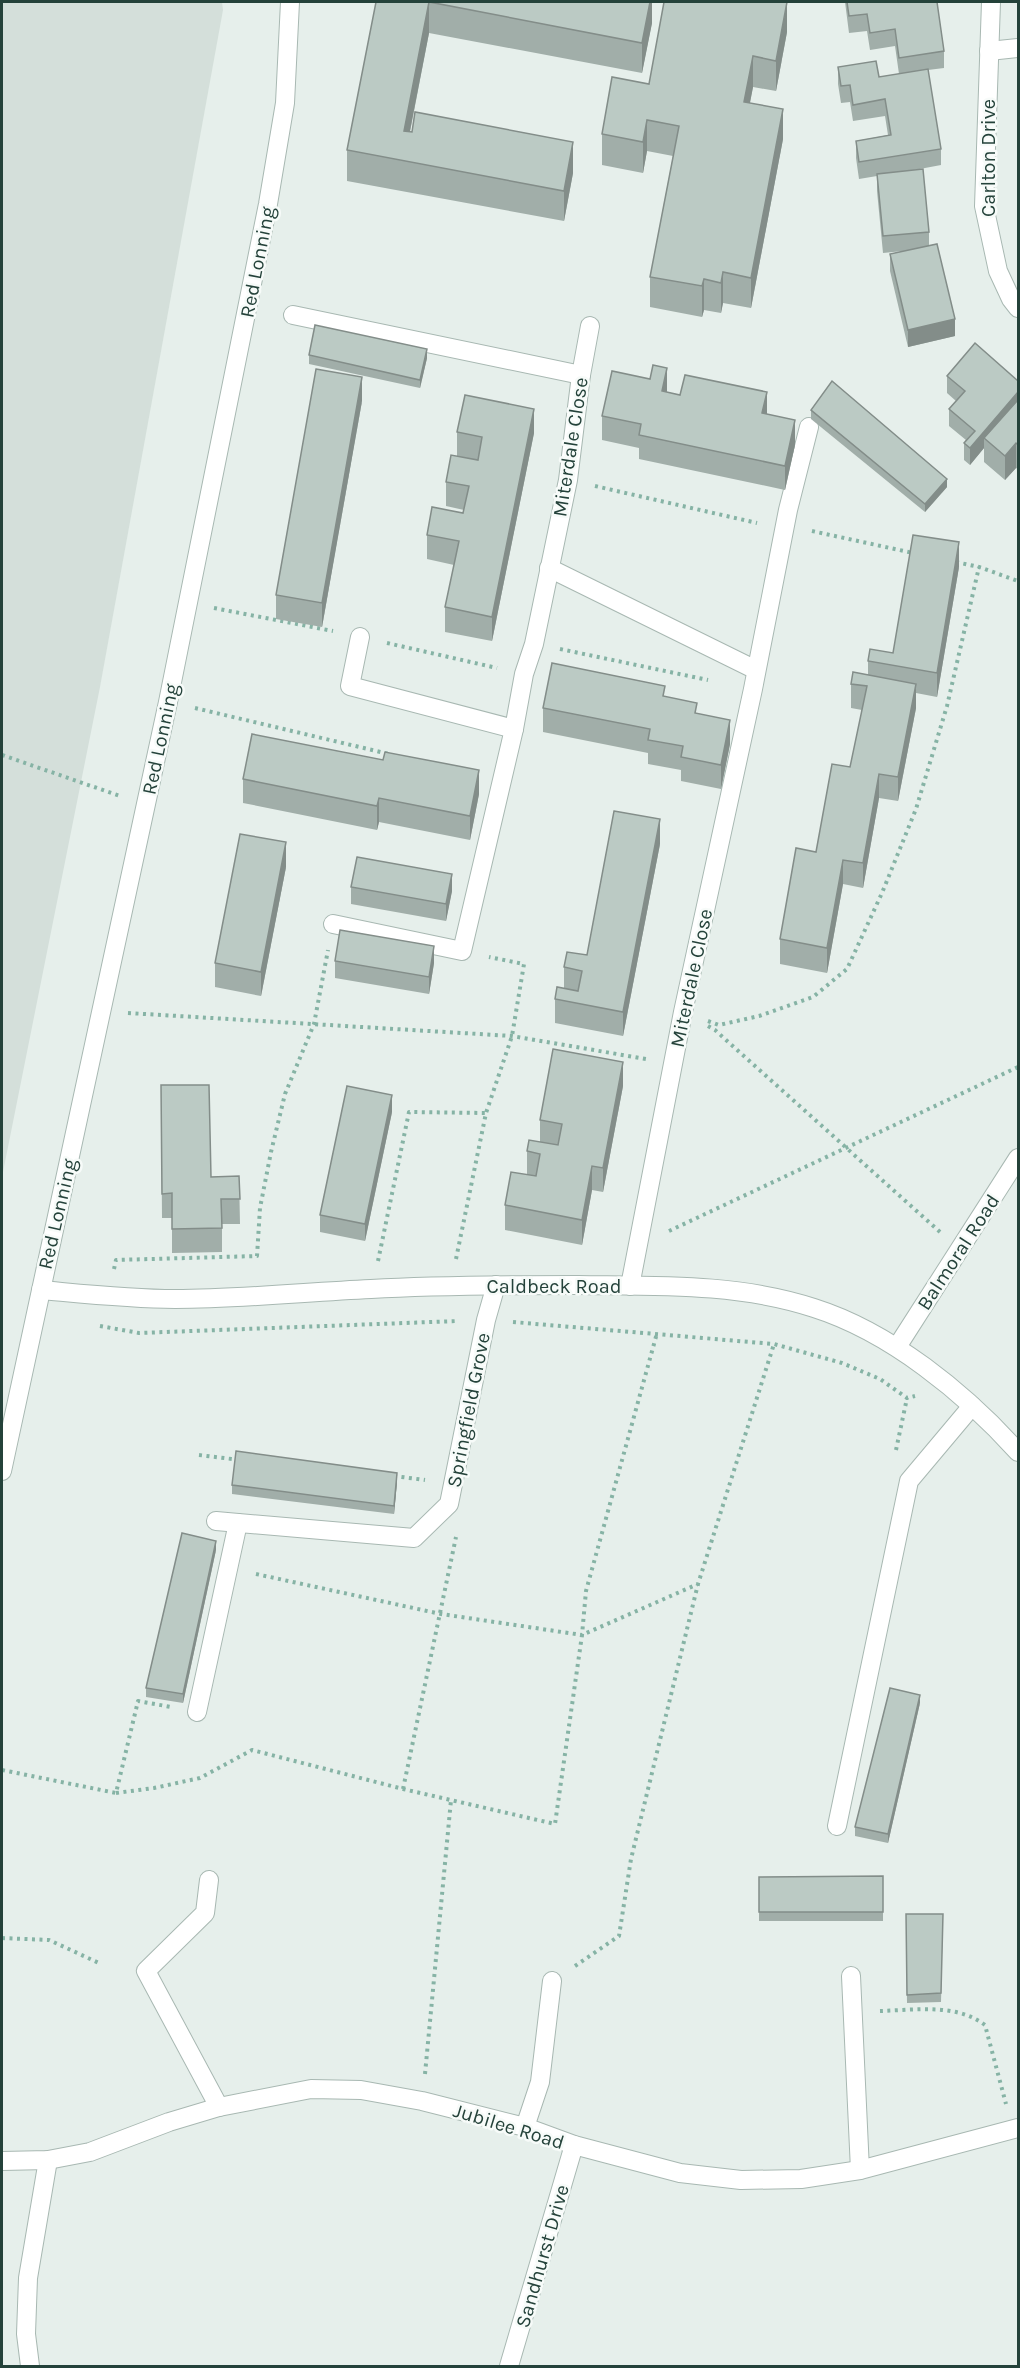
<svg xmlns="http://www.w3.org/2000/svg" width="1020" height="2368" viewBox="0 0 1020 2368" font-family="Karla,sans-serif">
<rect width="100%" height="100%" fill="#e6efeb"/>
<path fill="#d4dfda" d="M2 2H222L223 10 100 687 2 1177Z"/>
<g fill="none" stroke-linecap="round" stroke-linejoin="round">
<defs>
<g id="lane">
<path d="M293 315 581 375"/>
<path d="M197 1712 238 1523"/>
<path d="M837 1826 909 1481 972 1406"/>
<path d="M209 1880 205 1913 146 1971 219 2107"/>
<path d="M851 1976 860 2170"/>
</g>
<g id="street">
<path d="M991 2 984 206 998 271 1011 299 1018 308"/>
<path d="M989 51 1018 48"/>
<path d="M549 568 756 670"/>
<path d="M360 637 350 686 514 729"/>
<path d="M333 924 462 951 514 729 524 674 534 644 568 480 581 375 590 326"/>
<path d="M630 1286 683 1012 753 689 788 510 809 427"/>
<path d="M41 1290C85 1294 130 1299 175 1299 240 1299 306 1292 371 1289 440 1285 509 1285 578 1285 656 1286 738 1283 814 1308 890 1332 965 1393 1018 1452"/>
<path d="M897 1347 1018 1158"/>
<path d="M2 1471 168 702 268 204 285 103 290 2"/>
<path d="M216 1521 414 1538 449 1504 486 1320 496 1285"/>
<path d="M525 2127 540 2082 552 1981"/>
<path d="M2 2161 48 2160 90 2152 169 2122 219 2107 311 2089 361 2090 422 2101 525 2127 574 2145 680 2173 741 2180 801 2179 860 2170 1018 2128"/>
<path d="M30 2366 26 2334 28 2278 48 2160"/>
<path d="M509 2366 574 2145"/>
</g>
</defs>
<use href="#lane" stroke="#a8b8b2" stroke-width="20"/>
<use href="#street" stroke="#a8b8b2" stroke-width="20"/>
<g stroke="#86b3a5" stroke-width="4" stroke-dasharray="3 4.5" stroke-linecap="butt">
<path d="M595 486 757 523"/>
<path d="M812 531 913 553"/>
<path d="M956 562 979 567 1018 581"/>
<path d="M214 608 333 631"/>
<path d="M387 643 497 668"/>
<path d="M560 649 708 680"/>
<path d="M195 708 389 754"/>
<path d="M2 755 120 796"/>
<path d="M128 1013 512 1036 646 1059"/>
<path d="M708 1021 719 1025 759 1016 813 997 847 969 882 893 916 809 947 706 979 567"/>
<path d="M708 1026 715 1030 940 1232"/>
<path d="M669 1231 1018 1067"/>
<path d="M456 1259 486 1113 512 1036 524 964 489 957"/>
<path d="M378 1261 409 1112 486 1113"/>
<path d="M114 1269 116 1260 257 1256 260 1208 271 1152 285 1094 314 1024 328 950"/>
<path d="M513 1322 774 1344 842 1363 880 1379 907 1398 915 1396"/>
<path d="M100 1326 139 1333 458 1321"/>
<path d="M896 1450 907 1398"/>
<path d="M199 1455 240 1460"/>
<path d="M394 1476 425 1480"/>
<path d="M256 1574 441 1614 582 1635 586 1591 657 1333"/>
<path d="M2 1770 116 1793 138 1701 171 1707"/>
<path d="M403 1789 456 1537"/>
<path d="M116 1793 154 1788 200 1778 252 1750 403 1789 555 1824 582 1635 698 1584 774 1344"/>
<path d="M2 1938 49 1940 99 1963"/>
<path d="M575 1966 619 1936 631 1859 698 1584"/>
<path d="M880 2011C915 2010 956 2003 985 2025L1006 2104"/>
<path d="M425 2074 451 1800"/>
</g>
<use href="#lane" stroke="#fff" stroke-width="18"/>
<use href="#street" stroke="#fff" stroke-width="18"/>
</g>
<g fill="#a1aea9">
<path d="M376 2H652V23L642 73 429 33 410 132 573 173 564 221 347 181V150Z"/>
<path d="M845 2H937L944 51V68L928 70 941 149V165L909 171 929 232V245L955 336 908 347 890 271V254L903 251 883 253 877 191V176L859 179 856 158V141L888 135 885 116 853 121 850 102 841 103 838 84V67L879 77 899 74 895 46 870 50 867 31 849 33Z"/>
<path d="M787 32 776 91 753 87 750 103 783 139 751 308 723 303 721 313 704 310 702 317 650 307V277L673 156 647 151 643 173 602 165V134L649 84Z"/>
<path d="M309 355 427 358 420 388 309 364Z"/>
<path d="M947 376 1018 381V469L1016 468 1005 480 984 462V448L970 465 964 460V443L966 440 949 426V409L956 401 947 393Z"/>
<path d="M667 392 767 414 795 445 785 490 639 459V448L602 440V416Z"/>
<path d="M362 401 322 627 276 619V595Z"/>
<path d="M811 410 947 487 925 512 811 419Z"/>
<path d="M457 432 534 433 492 641 445 632V607L454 565 427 559V535L463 513 464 510 446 506V482L457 456Z"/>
<path d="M959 567 937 697 916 693V708L898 801 879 798 863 888 843 884 827 973 780 964V939L850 767 862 710 851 708V684L868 675V661L893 653Z"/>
<path d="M665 696 697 714 730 744 721 789 681 781V770L648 764V753L543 732V708Z"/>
<path d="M243 779 479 794 470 840 379 822 377 830 243 803Z"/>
<path d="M660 844 623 1036 555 1023V999L564 989V967L587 955Z"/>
<path d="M286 867 261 996 215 987V963Z"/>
<path d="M351 887 452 891 446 921 351 904Z"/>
<path d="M335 961 434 963 429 994 335 978Z"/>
<path d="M161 1085 211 1177 239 1176 240 1224H222V1252L172 1253V1218H162Z"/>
<path d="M623 1086 603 1192 592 1190 582 1245 505 1230V1205L527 1175V1151L540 1142V1120Z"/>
<path d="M392 1112 365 1241 320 1232V1215Z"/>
<path d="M397 1482 394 1514 232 1494V1485Z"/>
<path d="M216 1550 183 1703 146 1697V1688Z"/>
<path d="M920 1703 888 1843 855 1836V1827Z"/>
<path d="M883 1876V1921H759V1877Z"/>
<path d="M906 1914H943L941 2002 907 2003Z"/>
</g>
<g fill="#838d89">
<path d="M429 2V33L404 161V131Z"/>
<path d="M650 2H652V23L642 73V43Z"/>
<path d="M787 2V32L776 91V61Z"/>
<path d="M753 56V87L744 132V102Z"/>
<path d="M783 109V139L751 308V278Z"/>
<path d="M647 120V151L643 173V142Z"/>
<path d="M573 142V173L564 221V191Z"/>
<path d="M723 272V303L721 313V283Z"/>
<path d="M704 279V310L702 317V286Z"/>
<path d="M955 319V336L908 347V330Z"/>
<path d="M427 349V358L420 388V380Z"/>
<path d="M667 368V392L662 391Z"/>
<path d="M362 377V401L322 627V603Z"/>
<path d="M767 392V417L762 413Z"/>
<path d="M1018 392V409L984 438V448L970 465V448Z"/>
<path d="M534 409V433L492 641V617Z"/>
<path d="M795 420V445L785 490V466Z"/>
<path d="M1016 443V468L1005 480V456Z"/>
<path d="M947 479V487L925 512V504Z"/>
<path d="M959 542V567L937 697V673Z"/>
<path d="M916 684V708L898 801V777Z"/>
<path d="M730 720V744L721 789V765Z"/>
<path d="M479 770V794L470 840V816Z"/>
<path d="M879 774V798L863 888V863Z"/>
<path d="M379 798V822L377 830V806Z"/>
<path d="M660 819V844L623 1036V1012Z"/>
<path d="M286 842V867L261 996V972Z"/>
<path d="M843 860V884L827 973V948Z"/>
<path d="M452 874V891L446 921V904Z"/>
<path d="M434 946V963L429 994V977Z"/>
<path d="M623 1062V1086L603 1192V1168Z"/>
<path d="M392 1095V1112L365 1241V1224Z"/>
<path d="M592 1166V1190L582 1245V1220Z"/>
<path d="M397 1473V1482L394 1514V1506Z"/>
<path d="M216 1541V1550L183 1703V1694Z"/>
<path d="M920 1695V1703L888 1843V1834Z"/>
</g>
<g fill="#bbcac4" stroke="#838d89" stroke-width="1.5">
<path d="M376 2H650L642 43 429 2 404 131 412 132 415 112 573 142 564 191 347 150Z"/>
<path d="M664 2H787L776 61 753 56 744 102 783 109 751 278 723 272 721 283 704 279 702 286 650 277 679 126 647 120 643 142 602 134 612 77 649 84Z"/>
<path d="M847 2H937L944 51 899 58 895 29 870 33 867 14 849 16Z"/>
<path d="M876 61 879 77 928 69 941 149 859 162 856 141 891 135 885 99 853 105 850 85 841 86 838 67Z"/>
<path d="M923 169 929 232 883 236 877 174Z"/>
<path d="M937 244 955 319 908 330 890 254Z"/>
<path d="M315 325 427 349 420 380 309 355Z"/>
<path d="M975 343 1018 381V392L970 448 964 443 975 431 949 409 965 391 947 376Z"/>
<path d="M653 365 667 368 662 391 680 395 685 375 767 392 762 413 795 420 785 466 639 435 641 424 602 416 612 371 650 379Z"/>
<path d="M316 369 362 377 322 603 276 595Z"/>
<path d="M832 381 947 479 925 504 811 410Z"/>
<path d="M465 395 534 409 492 617 445 607 459 541 427 535 432 507 463 513 469 486 446 482 451 455 478 460 482 437 457 432Z"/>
<path d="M1018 400V445L1016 443 1005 456 984 438Z"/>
<path d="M913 535 959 542 937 673 868 661 870 649 893 653Z"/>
<path d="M552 663 665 686 663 696 697 703 695 713 730 720 721 765 681 757 683 746 648 740 650 729 543 708Z"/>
<path d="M853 672 916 684 898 777 879 774 863 863 843 860 827 948 780 939 796 848 816 852 832 764 850 767 867 686 851 684Z"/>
<path d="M252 734 383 760 385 752 479 770 470 816 379 798 377 806 243 779Z"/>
<path d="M614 811 660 819 623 1012 555 999 557 987 578 991 582 971 564 967 567 952 587 955Z"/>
<path d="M240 834 286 842 261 972 215 963Z"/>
<path d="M357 857 452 874 446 904 351 887Z"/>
<path d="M340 930 434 946 429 977 335 961Z"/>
<path d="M553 1049 623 1062 603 1168 592 1166 582 1220 505 1205 511 1172 536 1176 540 1154 527 1151 529 1140 558 1145 562 1124 540 1120Z"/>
<path d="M161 1085H209L211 1177 239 1176 240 1199H221L222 1228 172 1229V1193L162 1194Z"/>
<path d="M347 1086 392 1095 365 1224 320 1215Z"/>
<path d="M236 1451 397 1473 394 1506 232 1485Z"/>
<path d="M182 1533 216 1541 183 1694 146 1688Z"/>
<path d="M890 1688 920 1695 888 1834 855 1827Z"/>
<path d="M883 1876V1912H759V1877Z"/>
<path d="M906 1914H943L941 1993 907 1995Z"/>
</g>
<g text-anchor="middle" stroke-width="5" stroke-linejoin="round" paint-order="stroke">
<g font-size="20" fill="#24423a" stroke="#f7fbf9">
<text transform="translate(988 158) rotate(-90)" y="7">Carlton Drive</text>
<text transform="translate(257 262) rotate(-79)" y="7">Red Lonning</text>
<text transform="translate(570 447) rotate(-81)" y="7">Miterdale Close</text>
<text transform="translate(160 739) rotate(-78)" y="7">Red Lonning</text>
<text transform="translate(691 978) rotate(-78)" y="7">Miterdale Close</text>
<text transform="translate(57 1214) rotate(-77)" y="7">Red Lonning</text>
<text transform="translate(958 1252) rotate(-57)" y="7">Balmoral Road</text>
<text x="554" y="1293">Caldbeck Road</text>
<text transform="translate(468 1410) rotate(-79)" y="7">Springfield Grove</text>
<text transform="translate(509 2126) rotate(17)" y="7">Jubilee Road</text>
<text transform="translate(542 2256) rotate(-74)" y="7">Sandhurst Drive</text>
</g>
</g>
<rect width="1020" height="2368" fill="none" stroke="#24423a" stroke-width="6"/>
</svg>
